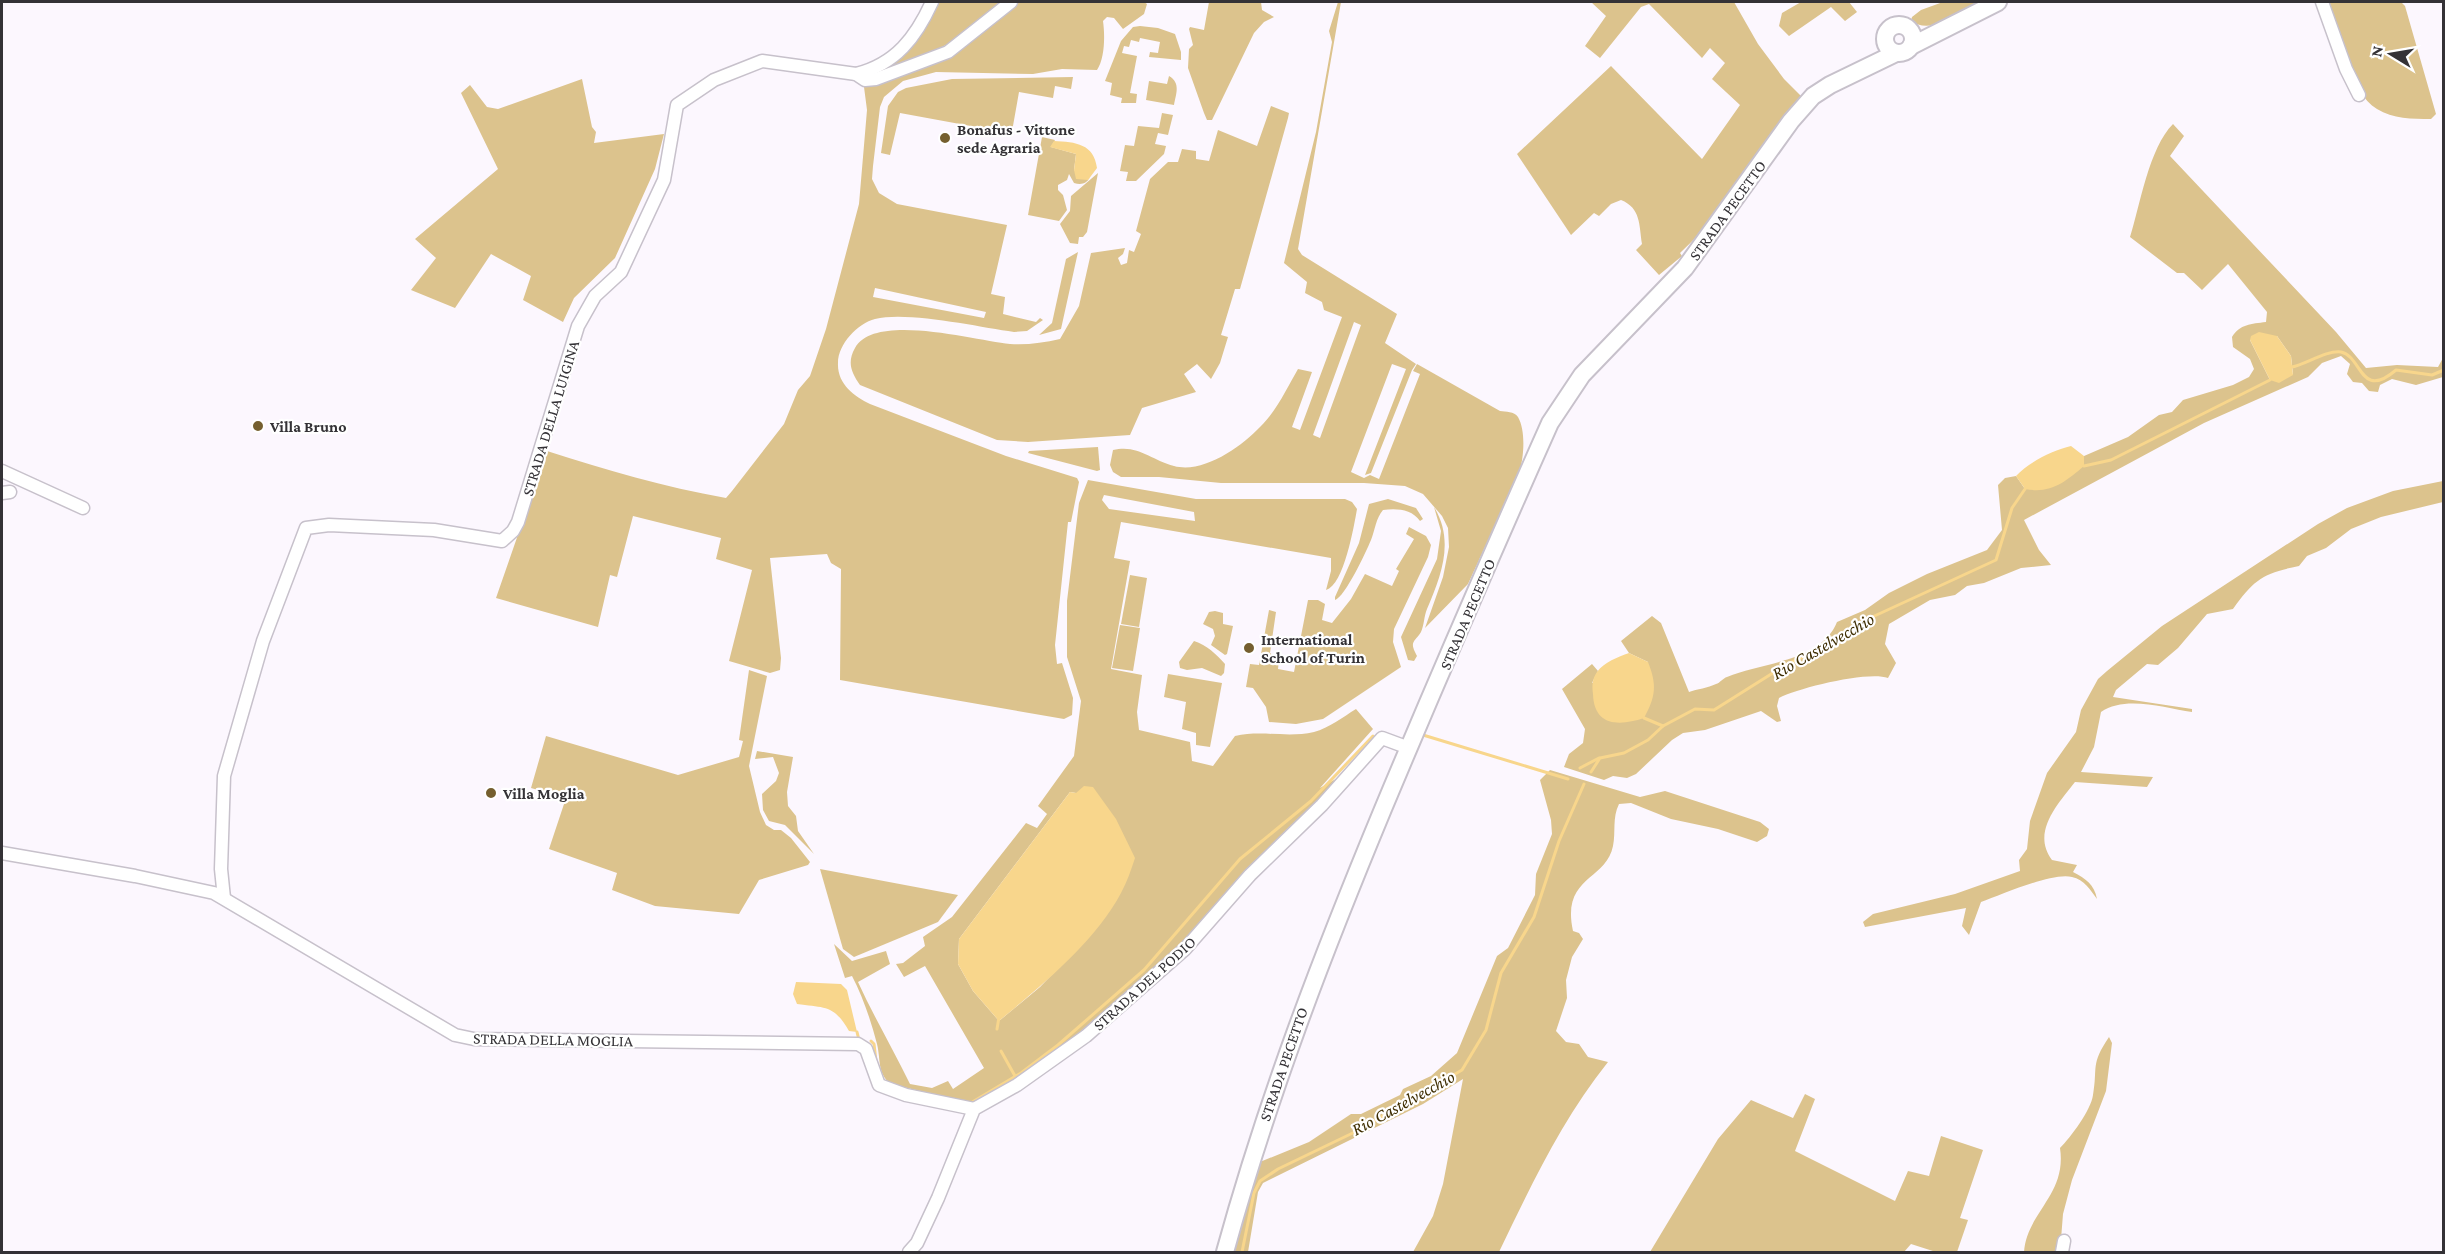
<svg xmlns="http://www.w3.org/2000/svg" width="2445" height="1254" viewBox="0 0 2445 1254" font-family="'Crimson Pro',serif">
<rect width="100%" height="100%" fill="#fcf7fe"/>
<g fill="#dcc38d" fill-rule="evenodd">
<path d="M934 2H1001L948 44 893 70 888 65Z"/>
<path d="M1015 2H1144L1147 4 1144 14 1123 29 1114 18 1107 17 1103 21C1105 35 1105 58 1097 70L1062 69 1033 74 936 72 903 81 884 97 880 107 873 166 872 179 879 193 897 204 1007 225 991 294 1005 297 1003 314 1036 322 1040 318 1043 320 1027 331 1014 332C978 327 908 311 875 319 858 323 838 344 838 363 837 384 854 396 870 404L1006 456 1077 478 1079 482 1071 522H1068L1055 645 1057 664 1062 663 1073 698 1072 715 1064 719 840 680 841 569 831 563 827 554 770 558 781 658 780 670 770 673 729 661 752 570 716 559 721 538 633 516 617 577 610 575 598 627 496 598 547 451C606 470 664 487 726 498L732 491 784 424 798 390 810 376 826 329 859 204 867 110 864 87C926 75 967 38 1015 2ZM875 288 986 312 984 318 873 297Z"/>
<path d="M1209 2H1261L1262 10 1274 17 1264 22 1254 33 1212 120H1207L1204 113 1188 68 1189 49 1193 45 1189 29 1190 27 1204 30Z"/>
<path d="M1338 2H1341L1298 249 1302 255 1397 314 1385 343 1416 364 1412 370 1371 473 1365 475 1406 369 1392 364 1351 472 1364 478 1370 475 1379 479 1420 374 1413 371 1417 364 1500 411C1506 412 1514 411 1518 417 1526 431 1524 458 1519 473L1468 584 1425 628 1443 577 1449 547 1448 528 1442 516 1423 494 1405 486 1364 483H1221L1159 477H1121L1113 472 1110 465 1113 450C1138 444 1151 460 1174 466 1203 474 1241 447 1260 427 1276 412 1287 388 1298 369L1312 372 1292 427 1300 430 1342 317 1324 310 1322 302 1305 293 1307 282 1284 263 1316 132 1332 42 1329 31ZM1354 322 1361 325 1320 438 1313 435Z"/>
<path d="M1591 2H1734L1758 44 1784 79 1803 98 1714 220 1680 253 1682 256 1659 275 1636 250 1642 244C1639 225 1641 208 1621 200L1611 204 1599 216 1594 213 1571 235 1517 154 1611 66 1702 159 1740 105 1712 79 1725 63 1710 48 1702 58 1649 4 1641 7 1600 58 1585 46 1606 16Z"/>
<path d="M1801 2H1849L1857 12 1845 21 1831 7 1789 36 1779 26 1782 13Z"/>
<path d="M1943 2H1988C1971 11 1930 36 1911 21L1912 17 1921 10Z"/>
<path d="M2326 2H2401L2405 6 2436 114 2431 119C2412 119 2393 119 2377 109 2350 93 2335 30 2326 2Z"/>
<path d="M1140 26 1158 28 1175 34 1181 52V60L1149 57 1150 52 1158 53 1160 42 1140 38 1139 42 1131 40 1129 47 1124 46 1122 53 1137 56 1130 93 1137 94 1136 103H1121L1122 98 1110 95 1112 83 1105 81 1121 41 1133 27Z"/>
<path d="M1169 76C1181 83 1176 94 1174 105L1146 100 1149 81 1167 84Z"/>
<path d="M1073 77 1071 89 1055 86 1053 98 1019 92 1011 137 998 131 900 113 890 155 881 153 888 106 898 92 906 88 952 79Z"/>
<path d="M582 79 592 127 596 132 594 143 664 134 655 169 615 258 574 298 563 322 523 300 531 276 491 254 455 308 411 290 436 258 415 239 498 169 461 93 470 85 487 107 498 109Z"/>
<path d="M1271 106 1289 113 1288 118 1240 289H1235L1221 335 1228 337 1220 363 1211 379 1197 364 1184 374 1196 392 1142 408 1130 435 1028 442 997 440 860 385C851 372 847 362 855 348 875 312 976 341 1010 344 1027 345 1043 343 1060 339L1079 306 1091 253 1125 248 1123 254 1118 258 1121 265 1127 263 1129 250 1134 252 1141 234 1136 231 1150 179 1168 162H1178L1182 149 1196 151V159L1209 161 1218 130 1257 146Z"/>
<path d="M1162 113 1173 115 1168 135 1158 133 1155 144 1166 146 1164 154 1136 181H1126L1128 172 1120 171 1125 145 1134 146 1138 126 1159 128Z"/>
<path d="M2173 124 2184 136 2170 156 2336 332 2366 368 2397 365 2438 367 2443 358V377L2416 385 2392 379 2380 385 2378 392 2369 391 2362 383 2353 382 2347 374 2350 364 2341 356 2322 363 2308 377 2204 423 2024 520 2039 550 2051 565 2021 568 1984 583 1967 586 1955 595 1930 600 1889 624 1885 644 1896 663 1888 678C1867 671 1799 688 1779 698L1777 706 1781 721 1777 722 1761 711 1705 730 1683 733 1672 740 1636 774 1627 778 1613 776 1604 780 1564 767 1569 754 1583 743 1585 729 1562 689 1592 664 1598 671 1592 683 1648 662 1629 653 1621 641 1652 616 1661 623 1689 692C1697 689 1708 688 1716 684 1720 683 1723 678 1727 677 1762 662 1821 662 1837 622L1865 610 1889 593 1927 574 1987 550 2002 530 1998 485 2005 478 2016 476 2025 489 2083 466 2084 456 2128 437 2159 415 2172 412 2183 400 2233 385 2249 377 2254 369 2250 359 2233 347 2232 337C2240 324 2251 324 2266 322L2267 312 2228 264 2202 290 2184 273H2177L2130 237C2140 205 2149 148 2173 124ZM2277 336 2291 356 2293 374 2270 380 2250 340Z"/>
<path d="M1042 137 1055 140 1051 147 1076 154 1074 170 1088 180 1090 177C1087 184 1081 185 1074 183L1069 174 1067 180 1058 185V190L1063 195 1067 210 1059 221 1028 215Z"/>
<path d="M1098 173 1087 232 1083 237H1079L1078 244 1070 243 1060 224 1070 211 1071 196Z"/>
<path d="M1078 252 1061 329 1039 335 1052 323 1066 259Z"/>
<path d="M1098 447 1100 470 1097 471 1028 453 1029 451Z"/>
<path d="M1088 480 1196 499H1345L1352 502 1357 509C1354 526 1344 585 1326 590L1331 571V558L1121 522 1114 558 1130 561 1111 669 1142 675 1137 712 1139 730 1190 742 1192 761 1213 766 1235 736C1261 730 1288 738 1314 732 1329 728 1343 717 1356 709L1373 729 1320 788 1341 776C1229 893 1122 1028 976 1104L890 1084C877 1071 881 1061 877 1044 871 1021 863 997 852 976L845 978 834 944 852 961 886 951 890 964 858 982C874 1017 893 1049 910 1084L932 1088 948 1081 953 1089 984 1068 925 966 904 977 896 964 903 963 925 946 923 937 952 917 1026 823 1037 828 1047 814 1038 806 1074 756 1081 701 1067 657V601L1079 503ZM1104 495 1194 512 1195 521 1109 509 1102 500ZM1070 792 1076 793 1091 934 1040 987 999 1021 973 991 958 964 959 939Z"/>
<path d="M2443 481V502L2381 517 2351 529 2326 548 2307 556 2299 566C2264 573 2254 579 2233 609L2207 614 2178 648 2158 665 2147 664 2116 690 2113 697 2192 709V712C2165 708 2125 695 2101 712L2094 747 2081 772 2153 777 2147 787 2075 782C2058 804 2031 832 2052 860L2077 865 2073 872C2086 879 2094 884 2097 899 2091 891 2084 879 2072 877 2052 872 2001 895 1981 902L1969 935 1962 926 1966 908 1865 927 1863 922 1873 914 1955 894 2020 871 2019 860 2027 849 2030 821 2047 773 2076 732 2081 710 2098 679 2107 671 2162 626 2318 524 2347 508 2393 491Z"/>
<path d="M1388 499 1416 508 1423 519 1420 521C1412 509 1396 508 1383 510 1376 518 1375 530 1371 540 1366 552 1345 597 1335 600V597L1359 543 1369 504Z"/>
<path d="M1434 507C1455 541 1441 576 1427 609 1424 616 1424 626 1421 632 1414 643 1409 641 1417 656L1414 661 1408 660 1401 637 1437 559 1441 531Z"/>
<path d="M1409 527 1426 536 1431 545 1428 557 1394 629 1393 642 1401 667 1323 719 1296 724 1269 722 1266 707 1253 688 1246 687 1250 664 1259 665 1269 610 1276 612 1270 653 1279 660 1278 669 1294 672 1308 600H1318L1325 604 1322 620 1332 623 1351 599 1365 574 1392 586 1399 571 1396 569 1414 539 1406 534Z"/>
<path d="M1130 575 1147 578 1139 627 1121 624Z"/>
<path d="M1215 611 1223 613V624L1233 626 1227 654 1225 655 1211 645 1215 636 1213 629 1203 624 1209 612Z"/>
<path d="M1120 625 1140 628 1133 671 1112 668Z"/>
<path d="M1194 641C1207 645 1216 654 1225 664L1224 673 1221 676 1202 668 1187 670 1180 668 1179 662Z"/>
<path d="M749 670 767 676 749 766 760 812 766 825 774 830H781L791 838 810 862 808 865 759 880 739 914 655 906 612 890 617 873 549 849 566 798 531 788 546 736 678 775 739 757 743 741 739 740Z"/>
<path d="M1168 674 1222 683 1210 747 1196 745V733L1182 729 1186 702 1164 697Z"/>
<path d="M757 751 793 757 787 792 788 806 796 816 798 831 814 854 785 825 769 821 763 810 762 794 776 781 779 773 773 757 755 759Z"/>
<path d="M1550 770 1640 797 1665 791 1760 822 1769 829 1767 836 1757 842 1718 829 1671 819 1631 803 1619 804C1612 818 1616 832 1613 846 1606 881 1561 876 1573 931L1579 933 1583 939 1572 957 1566 980 1567 998 1556 1031 1566 1042 1579 1044 1588 1057 1608 1062C1561 1121 1531 1186 1499 1252H1413L1433 1216 1443 1184 1463 1079 1423 1104 1263 1183 1258 1192 1248 1252H1231L1255 1164 1309 1142 1351 1114H1361L1400 1095 1403 1089 1431 1076 1457 1053 1497 956 1508 948 1535 895 1536 874 1552 834 1551 820 1540 780Z"/>
<path d="M820 869 958 895 938 922 854 957 843 949Z"/>
<path d="M2109 1037 2112 1043 2106 1091 2072 1180 2063 1214 2060 1252H2024C2027 1212 2067 1195 2060 1148 2071 1137 2091 1110 2093 1095 2098 1067 2090 1065 2109 1037Z"/>
<path d="M1805 1094 1815 1099 1795 1151 1895 1201 1908 1171 1929 1176 1941 1136 1983 1150 1960 1218 1968 1220 1957 1252H1936L1911 1244 1904 1252H1650L1718 1139 1751 1100 1793 1118Z"/>
</g>
<g fill="#f8d68c">
<path d="M1054 141C1076 142 1094 144 1097 168L1088 180 1076 179 1074 170 1076 154 1050 147Z"/>
<path d="M2259 332 2277 336 2291 356 2293 375 2279 383 2270 380 2250 340 2251 336Z"/>
<path d="M2071 446 2084 456V466C2065 482 2051 494 2025 489L2016 476C2029 462 2053 450 2071 446Z"/>
<path d="M1629 653 1648 662C1657 685 1656 696 1644 718 1620 726 1594 727 1593 694 1592 686 1592 679 1597 672 1604 662 1618 657 1629 653Z"/>
<path d="M1084 786 1093 787 1116 819 1135 858C1131 870 1127 882 1121 893 1095 942 1041 986 999 1021L973 991 958 964 959 939 1070 792 1076 793Z"/>
<path d="M796 982 841 984 847 990 857 1032 849 1031C834 1005 826 1008 797 1004L793 994Z"/>
</g>
<g fill="none" stroke-linecap="round" stroke-linejoin="round">
<g stroke="#f8d68c" stroke-width="3">
<path d="M2292 367C2306 364 2327 350 2341 352 2362 356 2360 401 2396 370L2432 375 2444 370"/>
<path d="M2084 466 2111 460 2270 380"/>
<path d="M1644 718 1663 726"/>
<path d="M1423 735 1568 779"/>
<path d="M1580 768 1599 758"/>
<path d="M1591 772 1600 758 1624 753 1648 740 1663 726 1695 709 1714 710 1787 664 1819 650 1857 624 1996 560 2012 508 2025 489"/>
<path d="M997 1029 999 1017"/>
<path d="M857 1032 859 1040"/>
<path d="M871 1041 874 1044 876 1061"/>
<path d="M1001 1051 1015 1076"/>
<path d="M969 1104 1021 1073 1058 1045 1144 970 1240 859 1311 801 1373 736"/>
<path d="M1242 1252 1254 1193 1260 1181 1278 1169 1359 1130 1462 1070 1486 1030 1501 973 1534 917 1559 841 1584 784"/>
</g>
<defs>
<g id="street">
<path d="M2322 2 2346 69 2359 95"/>
<path d="M856 74C896 64 916 37 932 2"/>
<path d="M2 471 83 508"/>
<path d="M2 493 10 492"/>
<path d="M2 853 135 876 214 893 455 1035 474 1039 858 1044 866 1049 879 1085 906 1095 974 1109"/>
<path d="M224 898 221 869 224 776 263 641 306 528 329 525 434 530 502 541 513 531 518 522 578 326 595 296 621 272 664 180 677 105 714 80 762 61 856 74 865 80 876 79 948 52 1011 2"/>
<path d="M909 1252 917 1243 938 1198 974 1109 1017 1085 1086 1036 1185 949 1250 875 1322 805 1382 738 1409 748"/>
<path d="M2062 1252 2064 1241"/>
</g>
<g id="secondary">
<circle cx="1899" cy="39" r="14"/>
<path d="M1911 46 1998 2"/>
<path d="M1225 1252C1267 1099 1322 956 1383 809 1437 680 1493 551 1550 423L1582 375 1685 268 1791 121 1813 96 1830 85 1896 53"/>
</g>
</defs>
<use href="#street" stroke="#c7c1cb" stroke-width="15"/>
<use href="#secondary" stroke="#c7c1cb" stroke-width="20"/>
<use href="#street" stroke="#fff" stroke-width="12"/>
<use href="#secondary" stroke="#fff" stroke-width="16"/>
</g>
<g fill="#755f2f" stroke="#fff" stroke-width="2">
<circle cx="945" cy="138" r="6"/>
<circle cx="258" cy="426" r="6"/>
<circle cx="1249" cy="648" r="6"/>
<circle cx="491" cy="793" r="6"/>
</g>
<g text-anchor="middle" stroke-width="4.5" stroke-linejoin="round" paint-order="stroke">
<g font-size="16" font-weight="bold" fill="#343236" stroke="#fff" text-anchor="start">
<text x="957" y="135">Bonafus - Vittone<tspan x="957" dy="18">sede Agraria</tspan></text>
<text x="270" y="432">Villa Bruno</text>
<text x="1261" y="645">International<tspan x="1261" dy="18">School of Turin</tspan></text>
<text x="503" y="799">Villa Moglia</text>
</g>
<g font-size="16" fill="#343236" stroke="#fff">
<text transform="translate(1727 210) rotate(-54)" y="6">STRADA PECETTO</text>
<text transform="translate(550 418) rotate(-73)" y="6">STRADA DELLA LUIGINA</text>
<text transform="translate(1467 614) rotate(-67)" y="6">STRADA PECETTO</text>
<text transform="translate(1144 983) rotate(-42)" y="6">STRADA DEL PODIO</text>
<text transform="translate(553 1039) rotate(1)" y="6">STRADA DELLA MOGLIA</text>
<text transform="translate(1283 1064) rotate(-71)" y="6">STRADA PECETTO</text>
</g>
<g font-size="18" font-style="italic" fill="#3f2e02" stroke="#fff">
<text transform="translate(1823 646) rotate(-30)" y="6">Rio Castelvecchio</text>
<text transform="translate(1403 1103) rotate(-29)" y="6">Rio Castelvecchio</text>
</g>
</g>
<rect width="2445" height="1254" fill="none" stroke="#343236" stroke-width="6"/>
<g transform="translate(2391 54) rotate(281)" stroke="#ffffff" stroke-width="4.5" paint-order="stroke">
<path d="M0-4.5L10 22L0 15L-10 22Z" fill="#343236"/>
<text y="-9" font-size="16" font-weight="bold" text-anchor="middle" fill="#343236">N</text>
</g>
</svg>
